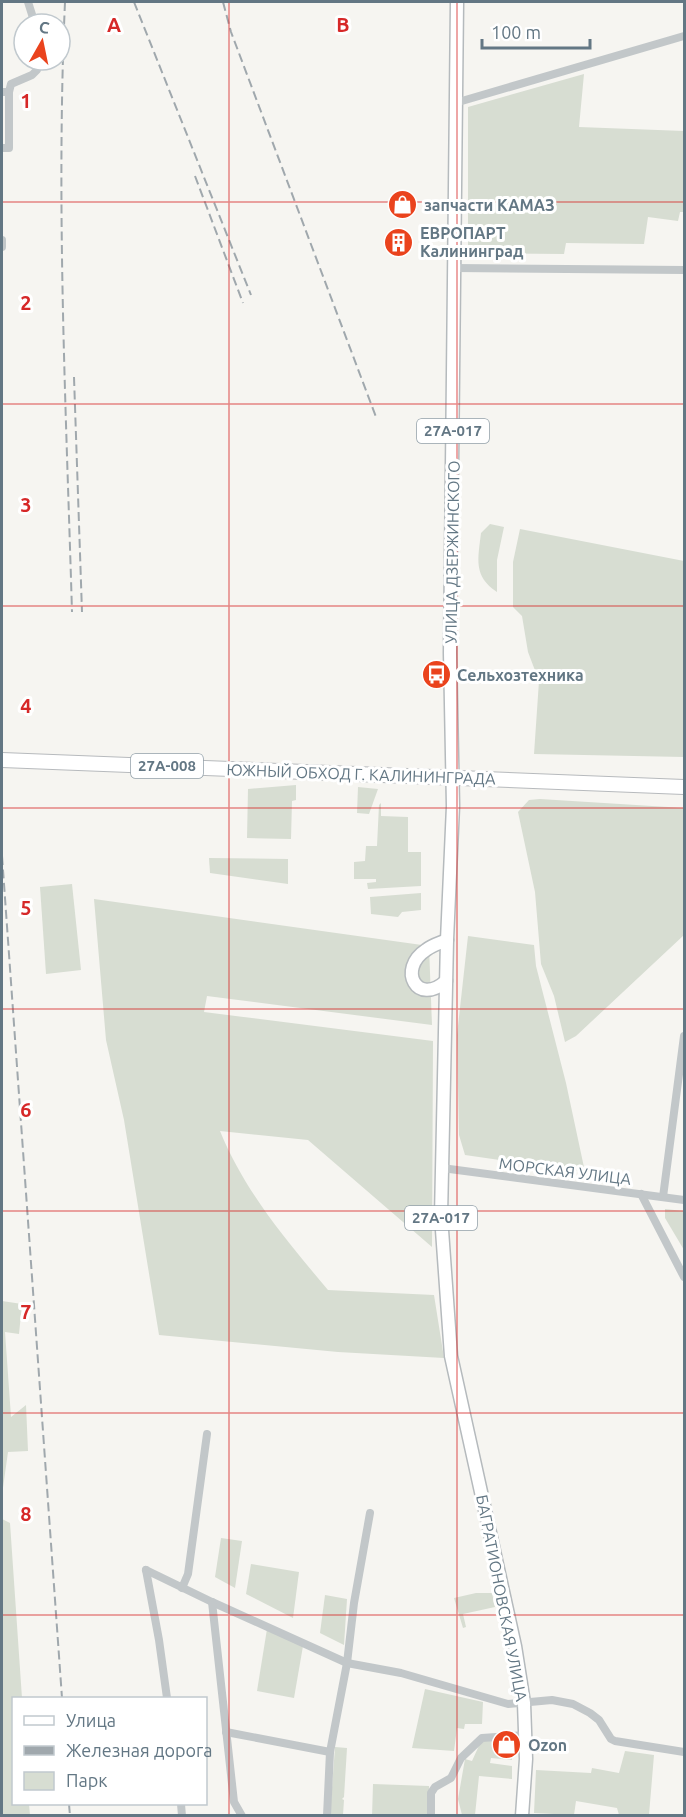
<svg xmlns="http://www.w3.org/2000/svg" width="686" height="1817" viewBox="0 0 686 1817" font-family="Ubuntu,sans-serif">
<rect width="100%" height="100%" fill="#f6f5f1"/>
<g fill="#d7ddd2">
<path d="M584 74 579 127 684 131V212H680L678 221 648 217 644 244 566 243 564 254 468 253V107Z"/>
<path d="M490 524 504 527 497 560V592C473 576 478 559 481 533Z"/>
<path d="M520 529 684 561V757L534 754 539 681 528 652 522 616 513 607V562Z"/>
<path d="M296 785V800L292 801 291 839 247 838 248 789Z"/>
<path d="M358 787 378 789 369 814 357 813Z"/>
<path d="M540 799 684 808V935L576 1036 565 1042 554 996 541 964 535 892 518 812 529 800Z"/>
<path d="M381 803V816L408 817V852H421V886L368 889 367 883 376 882V879H354V862L365 861 366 846H377L379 805Z"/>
<path d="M209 858 288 859V884L210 873Z"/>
<path d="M72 884 81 970 46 974 40 887Z"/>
<path d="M421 893V910L402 912 398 917 371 914 370 897Z"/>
<path d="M94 899 429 946 432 1025 207 996 204 1012 433 1041 432 1247 308 1140 220 1131C245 1192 286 1240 328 1290L434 1295 444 1358 338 1352 159 1335 124 1120 106 1040Z"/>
<path d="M468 936 534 945 536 966 566 1083 585 1172 465 1155 459 1135 457 1035Z"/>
<path d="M665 1209 684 1211V1250L665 1218Z"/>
<path d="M2 1301 22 1304 19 1334 5 1332 11 1417 26 1405 28 1451 8 1452 2 1495Z"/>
<path d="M2 1519 10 1523 22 1698H14V1804H29L30 1815H2Z"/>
<path d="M221 1538 242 1541 235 1588 215 1577Z"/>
<path d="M251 1564 299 1572 293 1618 246 1594Z"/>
<path d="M476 1593H492L495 1607 463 1614 466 1627 463 1628 454 1598Z"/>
<path d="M325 1595 347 1599 344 1645 320 1633Z"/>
<path d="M267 1629 303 1646 294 1698 257 1691Z"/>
<path d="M425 1689 483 1702 482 1724H465L464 1729 457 1728 454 1751 412 1748Z"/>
<path d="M482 1739 512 1740V1760L491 1758 490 1763 512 1766V1779L479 1776 475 1815H462L458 1799 465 1759 472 1761Z"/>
<path d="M335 1747 347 1748 344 1797 342 1799 344 1800 343 1815H330Z"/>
<path d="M625 1751 654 1755 649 1815H619L617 1808 576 1801 574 1815 534 1813 536 1770 591 1773 592 1768 619 1773Z"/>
<path d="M373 1784 429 1786 430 1815 372 1816Z"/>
</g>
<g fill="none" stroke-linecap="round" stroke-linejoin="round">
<defs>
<g id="primary">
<path d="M457 2 450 653 453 806 447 940 441 1216 451 1356 515 1646 524 1703 526 1759 522 1816"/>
<path d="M446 981C417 1007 397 969 426 950 432 945 440 943 447 940"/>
</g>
<path id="highway" d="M2 760 684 787"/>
</defs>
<use href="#primary" stroke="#b5babd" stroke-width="15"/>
<use href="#highway" stroke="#b7babd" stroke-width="16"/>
<g stroke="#c2c7c9" stroke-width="8">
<path d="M28 2 35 24"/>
<path d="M2 92H9L11 84 32 75 37 70V60"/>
<path d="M455 103 684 36"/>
<path d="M2 148H9V92"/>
<path d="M2 240V247"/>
<path d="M455 268 684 270"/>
<path d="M442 1168 684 1200"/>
<path d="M641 1194 684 1277"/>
<path d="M663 1197 684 1036"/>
<path d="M146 1570 212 1602 347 1663 401 1673 508 1704 552 1700 573 1704 590 1713 599 1720 611 1739 615 1741 684 1752"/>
<path d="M146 1570 159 1640 167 1698"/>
<path d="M182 1588 188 1574 207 1434"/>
<path d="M212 1602 234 1802 242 1816"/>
<path d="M226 1732 330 1752"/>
<path d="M181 1804 182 1816"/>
<path d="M327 1816 330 1752 347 1663 354 1603 370 1513"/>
<path d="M431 1816V1793L435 1787 451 1778 461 1758 482 1738 526 1735"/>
</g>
<use href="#primary" stroke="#fff" stroke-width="12"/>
<use href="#highway" stroke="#fff" stroke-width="14"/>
<g stroke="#a0a8ad" stroke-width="2" stroke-dasharray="9 4.5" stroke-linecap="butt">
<path d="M65 2C56 205 66 408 72 612"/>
<path d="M134 2 251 295"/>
<path d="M223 2 231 32 376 417"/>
<path d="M195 176 243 303"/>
<path d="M74 377 82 612"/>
<path d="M2 856 62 1698"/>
<path d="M69 1804 70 1816"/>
</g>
</g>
<path fill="none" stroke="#d62828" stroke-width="1.5" stroke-opacity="0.55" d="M229 2V1816M457 2V1816M2 202H684M2 404H684M2 606H684M2 808H684M2 1009H684M2 1211H684M2 1413H684M2 1615H684"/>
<defs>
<symbol id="shop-disc" viewBox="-11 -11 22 22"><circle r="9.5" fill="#ea431d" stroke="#fff"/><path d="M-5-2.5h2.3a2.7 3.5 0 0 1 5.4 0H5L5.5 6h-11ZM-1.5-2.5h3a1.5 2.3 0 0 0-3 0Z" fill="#fff"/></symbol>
<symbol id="building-disc" viewBox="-11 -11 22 22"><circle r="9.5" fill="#ea431d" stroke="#fff"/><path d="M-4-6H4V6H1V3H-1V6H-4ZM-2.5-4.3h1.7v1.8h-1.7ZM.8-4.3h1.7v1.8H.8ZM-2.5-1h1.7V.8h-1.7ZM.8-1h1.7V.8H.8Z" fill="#fff"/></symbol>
<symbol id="bus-disc" viewBox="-11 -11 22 22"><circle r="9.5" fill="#ea431d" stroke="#fff"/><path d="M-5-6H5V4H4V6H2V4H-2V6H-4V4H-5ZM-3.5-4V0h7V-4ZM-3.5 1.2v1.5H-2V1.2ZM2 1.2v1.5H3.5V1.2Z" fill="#fff"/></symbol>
</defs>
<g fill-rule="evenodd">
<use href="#shop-disc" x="386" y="188" width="33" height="33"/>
<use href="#building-disc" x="382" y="226" width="33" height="33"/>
<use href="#bus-disc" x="420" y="658" width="33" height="33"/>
<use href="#shop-disc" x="490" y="1728" width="33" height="33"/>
</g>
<g text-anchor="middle" stroke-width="6" stroke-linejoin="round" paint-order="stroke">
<g fill="#fff" stroke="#92a0a9" stroke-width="1.5">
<rect x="417" y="419" width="72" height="24" rx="4.5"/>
<rect x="131" y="754" width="72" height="24" rx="4.5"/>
<rect x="405" y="1206" width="72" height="24" rx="4.5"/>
</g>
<g font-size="15" font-weight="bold" fill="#637784">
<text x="453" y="436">27А-017</text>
<text x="167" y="771">27А-008</text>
<text x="441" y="1223">27А-017</text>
</g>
<g font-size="16" font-weight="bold" fill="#637784" stroke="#fff" text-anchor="start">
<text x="424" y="211">запчасти КАМАЗ</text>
<text x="420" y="239">ЕВРОПАРТ<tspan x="420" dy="18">Калининград</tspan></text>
<text x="457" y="681">Сельхозтехника</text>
<text x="528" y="1751">Ozon</text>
</g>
<g font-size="16" fill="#637784" stroke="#fff">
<text transform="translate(452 552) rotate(-89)" y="6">УЛИЦА ДЗЕРЖИНСКОГО</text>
<text transform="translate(361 774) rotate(2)" y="6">ЮЖНЫЙ ОБХОД Г. КАЛИНИНГРАДА</text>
<text transform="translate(565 1171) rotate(7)" y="6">МОРСКАЯ УЛИЦА</text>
<text transform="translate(502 1598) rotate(79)" y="6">БАГРАТИОНОВСКАЯ УЛИЦА</text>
</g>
</g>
<g font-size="20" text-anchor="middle" font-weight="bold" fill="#d62828" stroke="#fff" stroke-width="6" stroke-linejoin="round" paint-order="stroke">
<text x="114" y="32">A</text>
<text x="343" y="32">B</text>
<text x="26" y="108">1</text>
<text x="26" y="310">2</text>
<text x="26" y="512">3</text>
<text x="26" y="713">4</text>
<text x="26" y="915">5</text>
<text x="26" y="1117">6</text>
<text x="26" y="1319">7</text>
<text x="26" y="1521">8</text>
</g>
<rect width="686" height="1817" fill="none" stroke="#637784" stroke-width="6"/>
<rect x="12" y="1697" width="195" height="108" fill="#ffffff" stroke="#c1c9ce" stroke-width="1.5"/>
<rect x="24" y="1716" width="30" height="9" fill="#ffffff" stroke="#c1c9ce" stroke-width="1.5"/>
<text x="66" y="1727" font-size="18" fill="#637784">Улица</text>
<rect x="24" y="1746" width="30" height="9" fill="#a0a8ad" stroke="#c1c9ce" stroke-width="1.5"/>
<text x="66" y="1757" font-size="18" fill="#637784">Железная дорога</text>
<rect x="24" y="1772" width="30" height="18" fill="#d7ddd2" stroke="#c1c9ce" stroke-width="1.5"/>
<text x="66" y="1787" font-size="18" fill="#637784">Парк</text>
<g transform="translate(42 42) rotate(9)"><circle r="28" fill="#ffffff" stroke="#c1c9ce" stroke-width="1.5"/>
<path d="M0-4.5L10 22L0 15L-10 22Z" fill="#ea431d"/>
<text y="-9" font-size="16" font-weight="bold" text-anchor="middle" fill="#637784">С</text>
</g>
<path d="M482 39v9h108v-9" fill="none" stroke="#637784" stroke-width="3"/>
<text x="491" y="39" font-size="18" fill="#637784" stroke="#ffffff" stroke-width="4.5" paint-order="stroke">100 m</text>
</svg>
